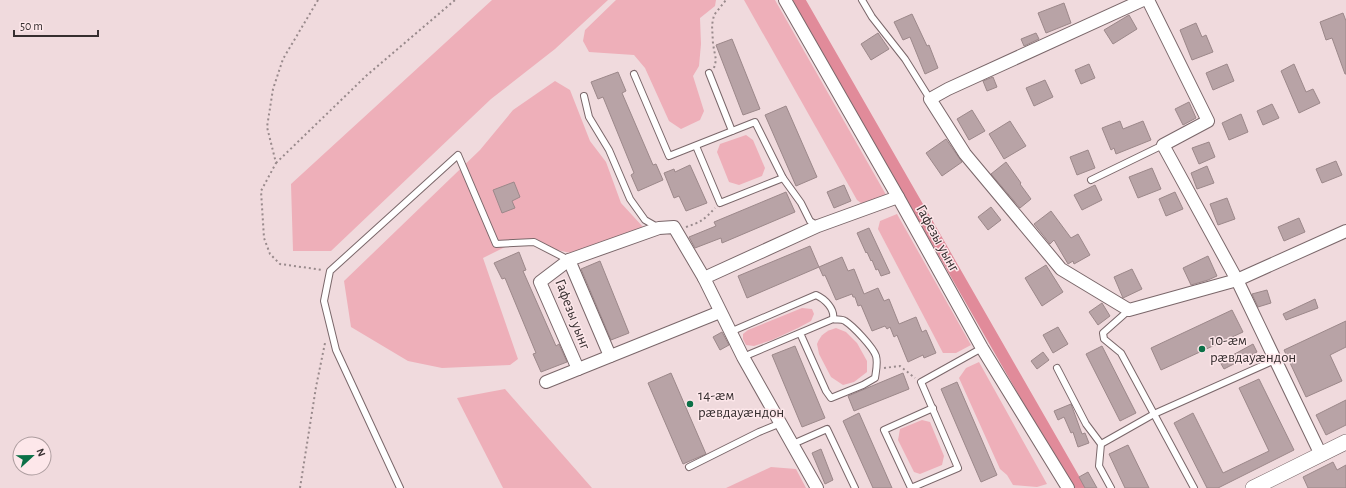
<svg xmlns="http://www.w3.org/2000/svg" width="1346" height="488" viewBox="0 0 1346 488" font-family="'Alegreya Sans',sans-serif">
<rect width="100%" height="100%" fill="#f0dadd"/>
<g fill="#eeafb9">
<path d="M492 0H608L555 49 491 99 331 251H293L291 184Z"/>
<path d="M616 0H716L715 6 700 18 701 44 699 66 693 76 704 111 700 120 681 129 669 121 645 68 634 55 589 52 583 41 585 30Z"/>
<path d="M744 0H775L889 200 869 209 857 200Z"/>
<path d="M555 81 570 90 590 141 606 162 621 203 644 228 584 256 517 241 483 258 518 359 510 365 442 368 408 361 351 327 344 281 480 150 513 110Z"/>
<path d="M746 135 753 140 765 168 762 176 739 185 729 182 717 152 720 144Z"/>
<path d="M897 214 971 345 956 353H943L878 229 880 221Z"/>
<path d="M802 308 812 309 814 314 811 321 798 328 772 340 754 346 746 345 743 339V334L748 330Z"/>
<path d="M836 328 846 332 857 343 867 361V372L854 382 843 385 831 377 819 354 817 344C821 334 826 331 836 328Z"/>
<path d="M979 362 1047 484 1037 487 1013 485 1007 475 1000 469 959 378 966 368Z"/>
<path d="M505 389 592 488H503L457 398Z"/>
<path d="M922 420 930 422 944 456 942 465 920 474 914 472 898 440 900 429Z"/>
<path d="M771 467 796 469 806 488H726Z"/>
</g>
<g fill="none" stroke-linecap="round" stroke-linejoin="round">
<path stroke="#e18b9a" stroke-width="12" d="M799 0 1079 488"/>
</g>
<g fill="#b8a3a6" stroke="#9c888a">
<path d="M1064 3 1071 23 1046 33 1038 13Z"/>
<path d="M1343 13 1346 21V74H1345L1332 38 1326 40 1320 22Z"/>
<path d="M912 14 927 46 929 45 938 68 925 74 910 37 903 40 894 22Z"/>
<path d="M1129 15 1137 29 1113 44 1104 30Z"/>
<path d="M1196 23 1202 37 1206 35 1213 52 1192 60 1180 30Z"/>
<path d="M878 33 889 49 871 60 861 44Z"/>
<path d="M1036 33 1039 39 1024 46 1021 39Z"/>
<path d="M732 39 760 109 743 115 716 45Z"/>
<path d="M1089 64 1095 78 1081 84 1075 70Z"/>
<path d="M1227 64 1234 81 1213 90 1206 73Z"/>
<path d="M1294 64 1306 92 1313 89 1320 103 1299 113 1281 71Z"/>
<path d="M618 72 626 91 622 93 653 165 656 164 663 180 638 191 631 175 634 173 603 97 598 99 591 82Z"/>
<path d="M993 77 997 87 987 91 983 81Z"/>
<path d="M1045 80 1053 97 1034 106 1026 88Z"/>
<path d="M1189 102 1196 118 1183 125 1175 109Z"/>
<path d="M1272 104 1279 118 1263 125 1257 111Z"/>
<path d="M786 106 817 177 796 186 765 115Z"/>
<path d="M972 110 985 131 969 140 957 119Z"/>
<path d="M1241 114 1248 132 1229 140 1222 123Z"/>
<path d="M1010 121 1026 146 1004 159 989 134Z"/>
<path d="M1120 121 1123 129 1143 121 1151 140 1116 154 1114 148 1111 150 1102 128Z"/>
<path d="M946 139 962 162 942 176 926 153Z"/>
<path d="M1209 142 1215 157 1199 164 1192 148Z"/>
<path d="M1088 150 1095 168 1077 175 1070 157Z"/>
<path d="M1336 161 1342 175 1322 183 1316 169Z"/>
<path d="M1006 162 1021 183 1020 184 1031 199 1020 208 991 174Z"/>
<path d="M690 165 707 203 686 211 679 196 674 198 664 173 674 169 675 172Z"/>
<path d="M1207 166 1214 183 1197 189 1191 173Z"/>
<path d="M1152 168 1161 189 1138 198 1129 177Z"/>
<path d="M514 182 520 197 512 201 515 208 502 213 493 190Z"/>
<path d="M844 185 851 201 834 208 827 192Z"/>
<path d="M1095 185 1102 200 1082 210 1074 195Z"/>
<path d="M786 192 795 212 722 243 721 238 695 248 689 237 716 226 714 222Z"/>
<path d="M1175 192 1183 209 1166 216 1159 199Z"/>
<path d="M1227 198 1235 219 1218 225 1210 204Z"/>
<path d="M991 207 1001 220 988 230 978 217Z"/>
<path d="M1051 211 1071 238 1078 234 1090 255 1074 264 1073 261 1068 264 1054 240 1050 244 1034 224Z"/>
<path d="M1299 218 1305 232 1284 241 1278 227Z"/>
<path d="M869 228 890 273 881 276 878 269 876 270 872 260 871 261 867 252 866 253 857 233Z"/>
<path d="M810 246 819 267 747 298 738 276Z"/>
<path d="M519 252 526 270 523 271 556 346 559 344 567 362 541 372 533 354 536 353 505 278 502 279 494 263Z"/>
<path d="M1208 256 1217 276 1208 280 1191 285 1183 268Z"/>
<path d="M842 257 848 271 854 269 864 294 878 288 884 301 889 299 899 324 916 317 922 332 926 330 936 353 924 358 923 355 908 362 897 335 894 337 890 327 887 329 885 326 872 331 861 305 858 306 855 297H853L852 294 836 300 825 275 823 276 819 267Z"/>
<path d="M600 261 629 333 611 340 581 269Z"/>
<path d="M1046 265 1063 292 1042 306 1025 278Z"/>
<path d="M1132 269 1142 289 1123 298 1114 277Z"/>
<path d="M1267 290 1271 303 1258 307 1252 294Z"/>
<path d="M1315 299 1318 308 1286 320 1283 314Z"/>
<path d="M1102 303 1110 316 1098 325 1089 312Z"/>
<path d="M1232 310 1243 332 1161 370 1151 348Z"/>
<path d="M1346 321V347L1330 355 1342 381 1306 397 1284 350Z"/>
<path d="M1058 327 1068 344 1053 353 1043 335Z"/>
<path d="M722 332 729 345 720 350 713 337Z"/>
<path d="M1253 344 1257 352 1224 369 1220 362Z"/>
<path d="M795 346 825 418 802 427 772 355Z"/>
<path d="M1102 346 1136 413 1120 421 1086 354Z"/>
<path d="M1043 352 1049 360 1037 369 1031 361Z"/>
<path d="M671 373 706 454 683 464 648 383Z"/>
<path d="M903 373 909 389 854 411 848 396Z"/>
<path d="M1259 379 1294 450 1218 488H1207L1174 423 1193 413 1223 473 1269 451 1239 388Z"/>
<path d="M957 382 997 475 981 482 941 389Z"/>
<path d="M1346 400V425L1326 435 1316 415Z"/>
<path d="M1071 404 1082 434 1085 433 1089 443 1078 447 1073 432 1071 433 1064 417 1058 420 1054 411Z"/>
<path d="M859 413 892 488H873L843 421Z"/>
<path d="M1128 445 1149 488H1125L1109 454Z"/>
<path d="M821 449 833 480 825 484 812 453Z"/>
<path d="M1333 462 1337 470 1346 465V488H1308L1303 477Z"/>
<path d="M1088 472 1097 488H1085L1079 477Z"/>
</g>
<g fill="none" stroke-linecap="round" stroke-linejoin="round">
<defs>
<g id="service">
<path d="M862 0 872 17 905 59 930 99"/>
<path d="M709 73 732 131"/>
<path d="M634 74 669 156 755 122 783 178 801 203 810 221 818 226"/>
<path d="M584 96 589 117 609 150 630 199 645 220 659 228"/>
<path d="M696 146 720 203 783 178"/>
<path d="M1091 180 1163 145"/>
<path d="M1129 310 1103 333 1104 339 1121 353 1194 488"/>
<path d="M730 332 816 295C825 299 835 309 833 319"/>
<path d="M743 357 833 319C837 320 842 319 845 321 853 326 873 347 876 356 878 363 876 371 875 378L863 385 831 398 826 391 800 333"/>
<path d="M1057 368 1086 424 1101 444"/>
<path d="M933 408 884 430 911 488 958 468 921 382 982 348"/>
<path d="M793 444 827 429 855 488"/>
<path d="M689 467 759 432 781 423"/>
<path d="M400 488 336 350 324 301 330 271 458 155 496 244 534 242 569 260"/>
<path d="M1111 488 1099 466 1101 444 1154 414 1275 360"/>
</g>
<g id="minor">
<path d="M785 0 898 197 982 348 1068 488"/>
<path d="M1143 0 948 89 930 99 965 154 1061 269 1129 310 1237 280 1346 231"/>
<path d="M1148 0 1208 121 1163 145 1237 280 1321 455"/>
<path d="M569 260 610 356"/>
<path d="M704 278 818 226 898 197"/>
<path d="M578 369 540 282 569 260 659 228 674 227 704 278 743 357 817 488"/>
<path d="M546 382 720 312"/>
</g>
<path id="tertiary" d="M1253 488 1346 442"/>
</defs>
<use href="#service" stroke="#7a676a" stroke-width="8"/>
<use href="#minor" stroke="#7a676a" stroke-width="14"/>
<use href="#tertiary" stroke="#7a676a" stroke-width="16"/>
<g stroke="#998a8c" stroke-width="2" stroke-dasharray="2 3" stroke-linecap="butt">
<path d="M318 0 283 59 273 89 267 127 276 163 261 191 264 238 270 254 280 264 323 270"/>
<path d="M714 68 716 60 713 44 712 25 714 15 726 0"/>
<path d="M276 163 366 76 455 0"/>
<path d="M686 227C701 222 704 220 715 208"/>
<path d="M884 368 900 366 915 378"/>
<path d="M300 488 316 387 325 343"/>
</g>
<use href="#service" stroke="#fff" stroke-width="6"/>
<use href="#minor" stroke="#fff" stroke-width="12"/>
<use href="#tertiary" stroke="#fff" stroke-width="15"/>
</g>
<g fill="#0b7047" stroke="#fde7ea" stroke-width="1.5">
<circle cx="1202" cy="349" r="4"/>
<circle cx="690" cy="404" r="4"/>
</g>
<g text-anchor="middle" stroke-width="3" stroke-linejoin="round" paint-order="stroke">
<g font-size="15" fill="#362e2f" stroke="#fde7ea">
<text transform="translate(938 238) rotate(61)" y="5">Гафезы уынг</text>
<text transform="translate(573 314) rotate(69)" y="5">Гафезы уынг</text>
</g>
<g font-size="15" fill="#362e2f" stroke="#fde7ea" text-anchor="start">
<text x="1210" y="345">10-æм<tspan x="1210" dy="17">рӕвдауӕндон</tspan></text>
<text x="698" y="400">14-æм<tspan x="698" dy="17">рӕвдауӕндон</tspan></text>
</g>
</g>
<g transform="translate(32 456) rotate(68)"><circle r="19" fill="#fde7ea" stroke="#ad9d9f"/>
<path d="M0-3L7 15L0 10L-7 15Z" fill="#0b7047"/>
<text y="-6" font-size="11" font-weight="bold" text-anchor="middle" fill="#362e2f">N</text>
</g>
<path d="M14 30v6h84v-6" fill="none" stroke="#362e2f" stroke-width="2"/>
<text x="20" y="30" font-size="12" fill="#362e2f" stroke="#fde7ea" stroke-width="3" paint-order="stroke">50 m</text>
</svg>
